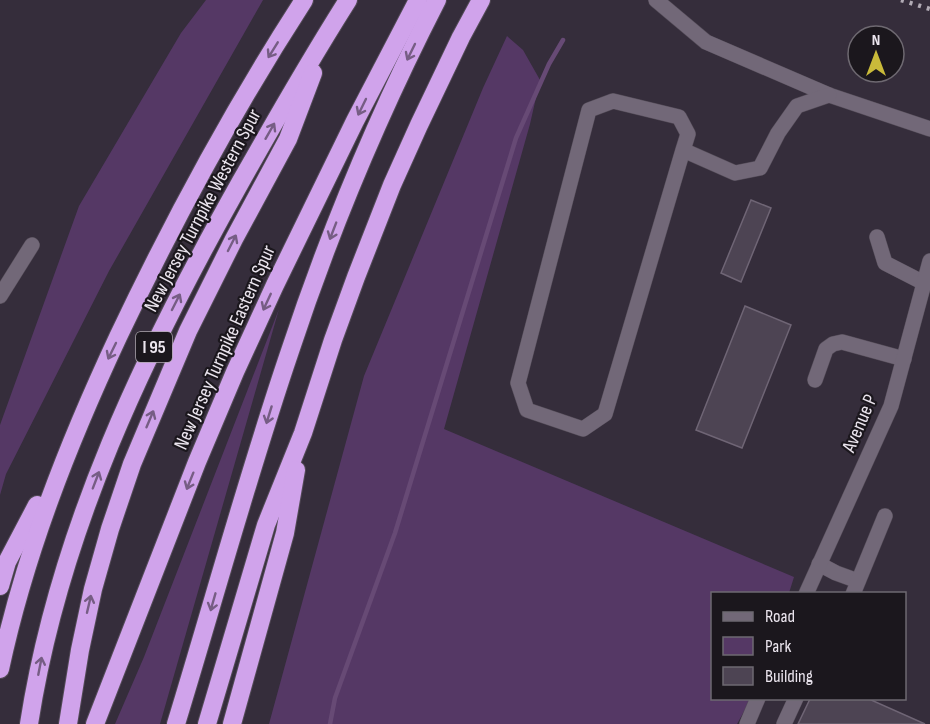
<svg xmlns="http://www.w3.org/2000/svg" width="930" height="724" viewBox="0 0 930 724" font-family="'Sofia Sans Condensed',sans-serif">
<rect width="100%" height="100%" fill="#352d3b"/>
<g fill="#553865">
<path d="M206 0H263L109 271 6 474 0 495V425L79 206 181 33Z"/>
<path d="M507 36 523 50 540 80 530 124 444 429 794 577 789 593 712 594V698L751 699 737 724H269L364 376 483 88Z"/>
<path d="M279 309 160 724H115L144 657Z"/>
</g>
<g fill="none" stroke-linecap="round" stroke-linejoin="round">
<path stroke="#674a75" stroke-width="4.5" d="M330 724 335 698 395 533 516 138 549 64 563 40"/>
</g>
<g fill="#4d4453" stroke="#6f6575" stroke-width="1.5">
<path d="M751 200 771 208 741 282 721 273Z"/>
<path d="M745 306 791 325 742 448 696 430Z"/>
<path d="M810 699H869L925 724H798Z"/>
</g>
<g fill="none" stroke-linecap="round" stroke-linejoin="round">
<defs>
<g id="minor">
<path d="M656 0 706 42 829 95 930 129"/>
<path d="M683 150 688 134 679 117 613 101 589 110 518 383 527 410 583 429 605 414 683 150 735 173 760 168 778 133 797 106 829 95"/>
<path d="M877 237 885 263 924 283"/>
<path d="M0 296 32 245"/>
<path d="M815 380 826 349 833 344 842 342 904 359"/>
<path d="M819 564 836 573 858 581"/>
<path d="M806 594 891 406 930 261"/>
<path d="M853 594 885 516"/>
<path d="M747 724 758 698"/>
<path d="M784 724 796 698"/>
</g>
<g id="highway">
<path d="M0 586 7 562 37 505"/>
<path d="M0 669C25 553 68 444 118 337 173 221 234 108 304 0"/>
<path d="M29 724C59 530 145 352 240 183 275 121 310 60 348 0"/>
<path d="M68 724 80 650 93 589 110 529 132 464 188 331 234 239 288 139 313 73"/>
<path d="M95 724 197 462 235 372 275 285 355 121 418 0"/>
<path d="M176 724C214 600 248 474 290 351 330 230 379 113 437 0"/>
<path d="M207 724 266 525 303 433 333 340 356 277 392 185 419 125 461 37 481 0"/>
<path d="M232 724 285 533 296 470"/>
</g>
</defs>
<use href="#minor" stroke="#534b57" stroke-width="16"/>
<use href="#highway" stroke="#534b57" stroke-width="20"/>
<use href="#minor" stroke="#726878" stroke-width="15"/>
<use href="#highway" stroke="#d0a3eb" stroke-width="18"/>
<path stroke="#b1abb5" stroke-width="4.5" stroke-dasharray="3 6" stroke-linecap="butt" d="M901 0 930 9"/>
</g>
<defs><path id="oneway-shaft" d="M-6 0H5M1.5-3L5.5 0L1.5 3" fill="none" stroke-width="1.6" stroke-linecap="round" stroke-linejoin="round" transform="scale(1.5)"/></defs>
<g stroke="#765d84">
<use href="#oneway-shaft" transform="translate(273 50) rotate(122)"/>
<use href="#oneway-shaft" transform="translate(411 52) rotate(116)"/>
<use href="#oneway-shaft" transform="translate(362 107) rotate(116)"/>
<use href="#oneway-shaft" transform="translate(270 131) rotate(-60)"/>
<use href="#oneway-shaft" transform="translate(333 231) rotate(111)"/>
<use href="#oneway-shaft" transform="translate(232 243) rotate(-63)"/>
<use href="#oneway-shaft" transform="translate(176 302) rotate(-63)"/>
<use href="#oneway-shaft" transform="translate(267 302) rotate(115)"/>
<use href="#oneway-shaft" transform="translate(112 351) rotate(116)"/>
<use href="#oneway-shaft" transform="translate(269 415) rotate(107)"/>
<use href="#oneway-shaft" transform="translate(150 419) rotate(-67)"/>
<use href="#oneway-shaft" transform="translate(96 480) rotate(-69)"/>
<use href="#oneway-shaft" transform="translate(190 481) rotate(112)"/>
<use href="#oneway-shaft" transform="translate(213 602) rotate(106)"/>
<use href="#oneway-shaft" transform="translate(89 604) rotate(-77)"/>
<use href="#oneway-shaft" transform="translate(40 666) rotate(-79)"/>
</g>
<g text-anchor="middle" stroke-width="4.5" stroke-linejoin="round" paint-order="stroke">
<rect fill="#1b171d" stroke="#ada7af" stroke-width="1.5" x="136" y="332" width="36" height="30" rx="4.5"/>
<g font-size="18" font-weight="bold" fill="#ebe5ee">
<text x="154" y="353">I 95</text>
</g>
<g font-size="20" fill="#ebe5ee" stroke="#1b171d">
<text transform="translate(202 210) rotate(-62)" y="7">New Jersey Turnpike Western Spur</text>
<text transform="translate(224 347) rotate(-66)" y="7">New Jersey Turnpike Eastern Spur</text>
<text transform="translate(859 423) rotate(-67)" y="7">Avenue P</text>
</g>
</g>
<rect x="711" y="592" width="195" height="108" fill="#1b171d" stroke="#6e6971" stroke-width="1.5"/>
<rect x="723" y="612" width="30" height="9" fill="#726878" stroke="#6e6971" stroke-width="1.5"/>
<text x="765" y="622" font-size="18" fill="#ebe5ee">Road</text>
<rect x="723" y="637" width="30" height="18" fill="#553865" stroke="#6e6971" stroke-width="1.5"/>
<text x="765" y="652" font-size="18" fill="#ebe5ee">Park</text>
<rect x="723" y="667" width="30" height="18" fill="#4d4453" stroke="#6e6971" stroke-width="1.5"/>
<text x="765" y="682" font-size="18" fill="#ebe5ee">Building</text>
<g transform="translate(876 54)"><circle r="28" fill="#1b171d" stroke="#6e6971" stroke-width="1.5"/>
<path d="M0-4.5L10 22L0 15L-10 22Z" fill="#c9ba3a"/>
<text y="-9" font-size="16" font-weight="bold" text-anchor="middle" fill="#ebe5ee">N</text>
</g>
</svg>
